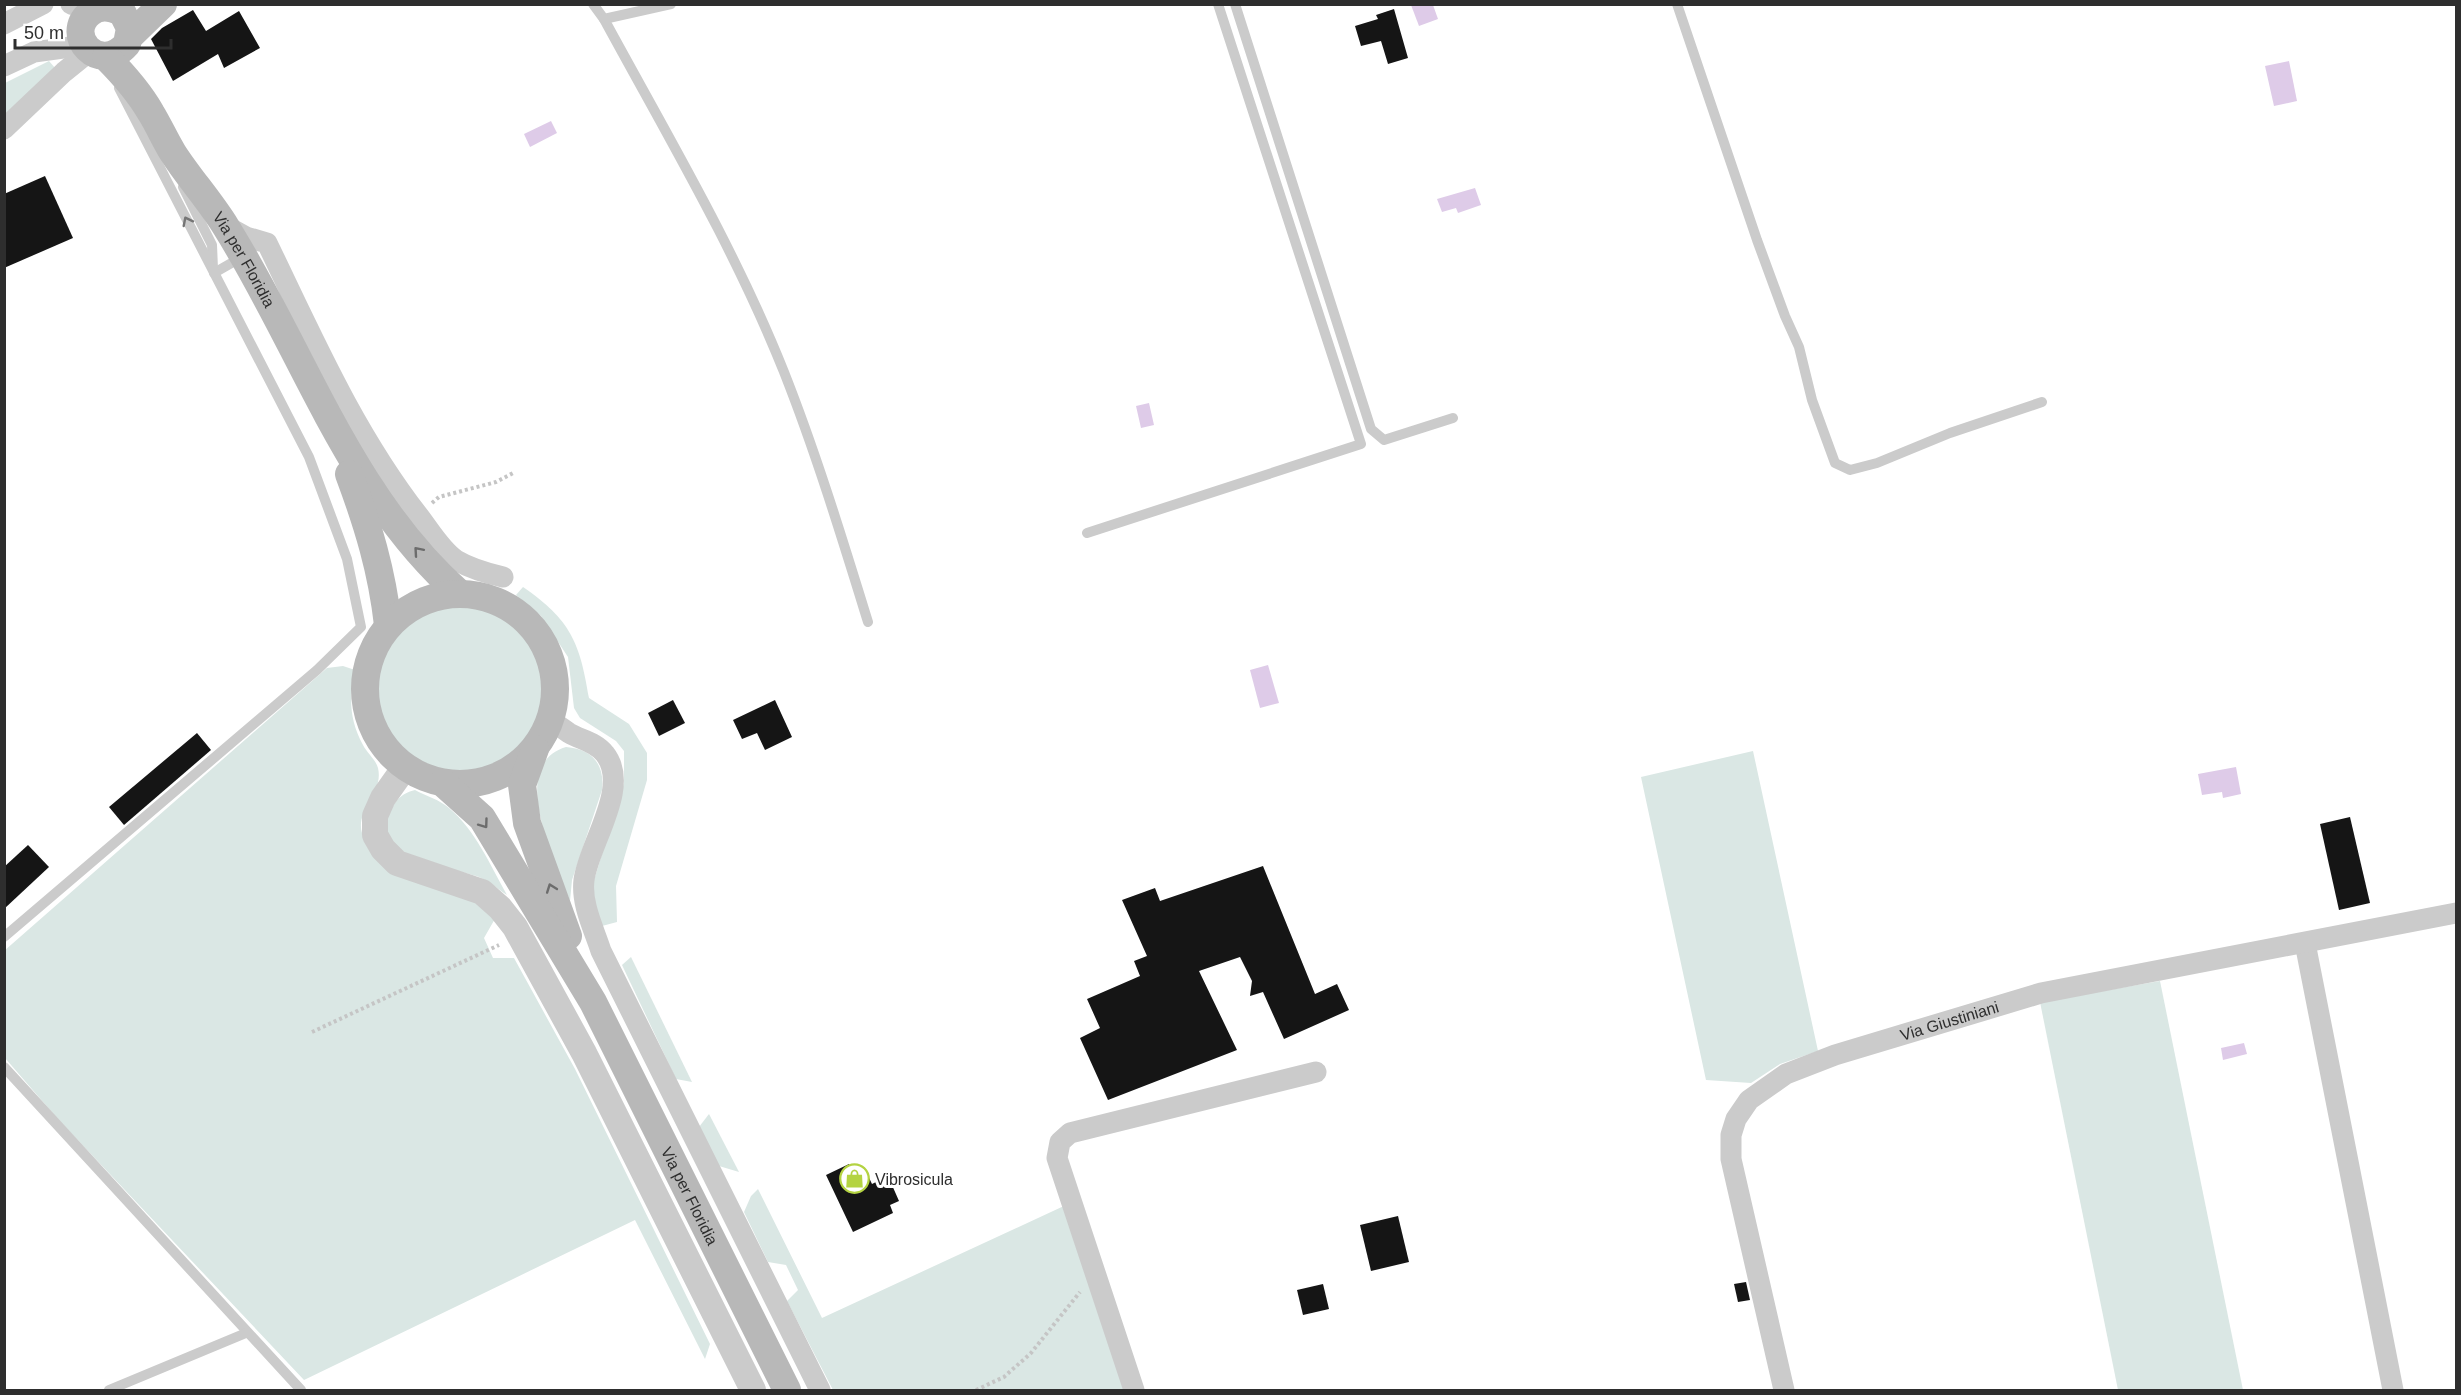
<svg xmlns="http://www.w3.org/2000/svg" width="2461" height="1395" viewBox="0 0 2461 1395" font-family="Helvetica,sans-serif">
<rect width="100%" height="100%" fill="#fff"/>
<g fill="#dae7e4">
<path d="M49 61 55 68 5 114V83Z"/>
<path d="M523 587C571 620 580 643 589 698L629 724 647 753V780L616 886 617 922 602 926 592 898 594 880 624 783V751L616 741 580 718 574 708 568 657 541 616 516 595Z"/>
<circle cx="461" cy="689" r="83"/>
<path d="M343 666 355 670C349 698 349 719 363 745 367 753 376 760 378 768 384 793 355 810 362 833 375 883 432 879 471 897 480 901 488 911 496 917L484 938 493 958H514L575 1069 710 1344 705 1359 635 1220 304 1380 57 1118 5 1058 4 951 327 668Z"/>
<path d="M566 747C592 749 605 764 602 790L572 880 570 901C556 863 506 765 566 747Z"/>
<path d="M1753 751 1818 1051 1780 1064 1751 1083 1706 1080 1641 777Z"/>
<path d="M415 790C426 796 440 800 449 808 476 831 490 865 507 895 498 889 489 881 479 877 453 867 368 859 389 814 396 800 400 794 415 790Z"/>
<path d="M631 957 692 1082 676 1079 622 965Z"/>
<path d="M2160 981 2243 1390H2118L2040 1002Z"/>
<path d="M709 1114 739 1172 719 1166 699 1127Z"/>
<path d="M758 1189 822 1318 1066 1205 1127 1390H833L787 1301 798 1290 786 1265 768 1262 744 1212 751 1196Z"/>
</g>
<g fill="#decbe8">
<path d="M1411 5H1433L1438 19 1419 26Z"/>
<path d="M2289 61 2297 101 2274 106 2265 66Z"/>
<path d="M551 121 557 133 530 147 524 134Z"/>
<path d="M1475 188 1481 205 1458 213 1456 208 1442 212 1437 199Z"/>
<path d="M1149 403 1154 425 1141 428 1136 406Z"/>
<path d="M1268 665 1279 703 1260 708 1250 670Z"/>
<path d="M2236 767 2241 794 2223 798 2222 792 2202 795 2198 774Z"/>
<path d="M2244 1043 2247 1054 2223 1060 2221 1048Z"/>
</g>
<g fill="#151515">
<path d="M1394 9 1408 58 1388 64 1381 41 1361 46 1355 26 1378 19 1376 15Z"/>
<path d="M193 10 206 31 239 11 260 48 224 68 218 54 173 81 151 39 162 28Z"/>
<path d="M45 176 73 238 4 268V194Z"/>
<path d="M673 700 685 723 659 736 648 713Z"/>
<path d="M775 700 792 737 765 750 757 733 742 739 733 720Z"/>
<path d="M197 733 211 750 124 825 109 807Z"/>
<path d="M2350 817 2370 903 2339 910 2320 824Z"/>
<path d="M28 845 49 867 4 909V867Z"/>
<path d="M1263 866 1315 994 1337 984 1349 1010 1284 1039 1263 992 1250 996 1252 981 1240 957 1199 971 1237 1050 1108 1100 1080 1038 1100 1028 1087 999 1140 976 1134 961 1147 956 1122 900 1155 888 1160 901Z"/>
<path d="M849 1164 853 1172 864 1167 872 1184 888 1176 899 1201 890 1205 893 1213 853 1232 826 1175Z"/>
<path d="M1398 1216 1409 1262 1371 1271 1360 1225Z"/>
<path d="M1746 1282 1750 1300 1738 1302 1734 1284Z"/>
<path d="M1323 1284 1329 1309 1303 1315 1297 1290Z"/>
</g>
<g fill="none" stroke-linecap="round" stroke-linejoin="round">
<g stroke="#c5c5c5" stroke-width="4" stroke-dasharray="3 3" stroke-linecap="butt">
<path d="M432 503 439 497 496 482 515 472"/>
<path d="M312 1032 499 945"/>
<path d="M976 1390 1004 1377 1031 1353 1080 1292"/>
</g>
<g stroke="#cbcbcb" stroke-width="10">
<path d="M593 4 604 19 671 4"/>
<path d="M1235 4 1371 429 1384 440 1453 418"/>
<path d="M1677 4 1757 240 1785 316 1799 347 1812 400 1835 463 1850 470 1877 463 1950 433 2042 402"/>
<path d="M604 19C667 135 735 249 784 372 816 453 842 538 868 622"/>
<path d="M183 187 212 245 213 269"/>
<path d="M214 273 242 257"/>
<path d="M1087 533 1361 444 1218 4"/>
<path d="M4 937 317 670 361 627 347 559 309 457 119 88"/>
<path d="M4 1067 301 1390"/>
<path d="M109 1390 246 1333"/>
</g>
<g stroke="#cbcbcb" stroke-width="21">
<path d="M71 4 93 10"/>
<path d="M4 24 43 4"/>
<path d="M4 66 34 52 85 45"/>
<path d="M4 129 64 72 90 51"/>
<path d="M226 226 246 237 267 243C313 338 353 431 418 515 429 529 441 550 456 560 471 569 486 573 503 577"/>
<path d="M550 720C557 724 563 729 569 733 581 740 596 742 605 754 631 787 589 843 584 880 581 904 594 929 601 951L820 1390"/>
<path d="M2305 943 2393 1390"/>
<path d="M1134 1390 1057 1158 1060 1142 1070 1133 1316 1072"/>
<path id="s1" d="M1784 1390 1731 1159V1135L1736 1119 1749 1100 1786 1074 1835 1055 2041 993 2456 913"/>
</g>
<path stroke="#cbcbcb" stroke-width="26" d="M405 767 383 798 375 816V835L383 849 397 863 482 892 500 908 515 927 584 1053 753 1390"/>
<g stroke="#b8b8b8" stroke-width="28">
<path d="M118 4 130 28 127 44C99 76 63 35 90 13 100 5 110 7 121 12"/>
<path d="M130 36 163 4"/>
<path id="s2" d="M106 57C123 74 139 92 151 113 159 126 165 140 173 153 189 178 210 201 226 227 302 348 349 496 459 593"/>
<path d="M349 474C368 525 382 571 388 625"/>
<circle cx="460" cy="689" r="95"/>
<path d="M535 749 522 785 527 823 568 936"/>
<path id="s3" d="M443 783 482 818 593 1002 787 1390"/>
</g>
</g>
<defs><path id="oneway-chevron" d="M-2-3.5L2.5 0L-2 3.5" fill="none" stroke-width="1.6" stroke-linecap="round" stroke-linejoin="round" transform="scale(1.5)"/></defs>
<use stroke="#757575" href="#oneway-chevron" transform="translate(187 221) rotate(-117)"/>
<g stroke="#6c6c6c">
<use href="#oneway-chevron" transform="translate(418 551) rotate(-131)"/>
<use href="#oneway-chevron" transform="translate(484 824) rotate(54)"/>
<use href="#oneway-chevron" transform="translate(551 888) rotate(-110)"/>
</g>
<defs>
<symbol id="shop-ring" viewBox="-11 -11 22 22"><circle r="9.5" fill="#fff" stroke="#b4d342" stroke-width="1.5"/><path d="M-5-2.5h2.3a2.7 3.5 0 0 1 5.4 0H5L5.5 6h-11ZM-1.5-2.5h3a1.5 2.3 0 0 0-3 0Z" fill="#b4d342"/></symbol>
</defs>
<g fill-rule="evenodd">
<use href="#shop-ring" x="838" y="1162" width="33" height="33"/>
</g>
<g text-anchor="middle" stroke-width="6" stroke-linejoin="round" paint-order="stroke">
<g font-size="16" fill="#2e2e2e" stroke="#fff">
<text dy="6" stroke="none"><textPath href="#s2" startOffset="246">Via per Floridia</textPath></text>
<text dy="6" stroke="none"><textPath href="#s1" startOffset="518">Via Giustiniani</textPath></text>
<text dy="6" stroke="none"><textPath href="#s3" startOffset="484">Via per Floridia</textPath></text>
</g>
<g font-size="16" fill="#2e2e2e" stroke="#fff" text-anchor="start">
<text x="875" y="1185">Vibrosicula</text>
</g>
</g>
<rect width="2461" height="1395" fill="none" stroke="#2e2e2e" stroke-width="12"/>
<path d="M15 39v9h156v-9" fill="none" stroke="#2e2e2e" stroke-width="3"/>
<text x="24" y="39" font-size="18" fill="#2e2e2e" stroke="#ffffff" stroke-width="4.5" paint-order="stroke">50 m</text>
</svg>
